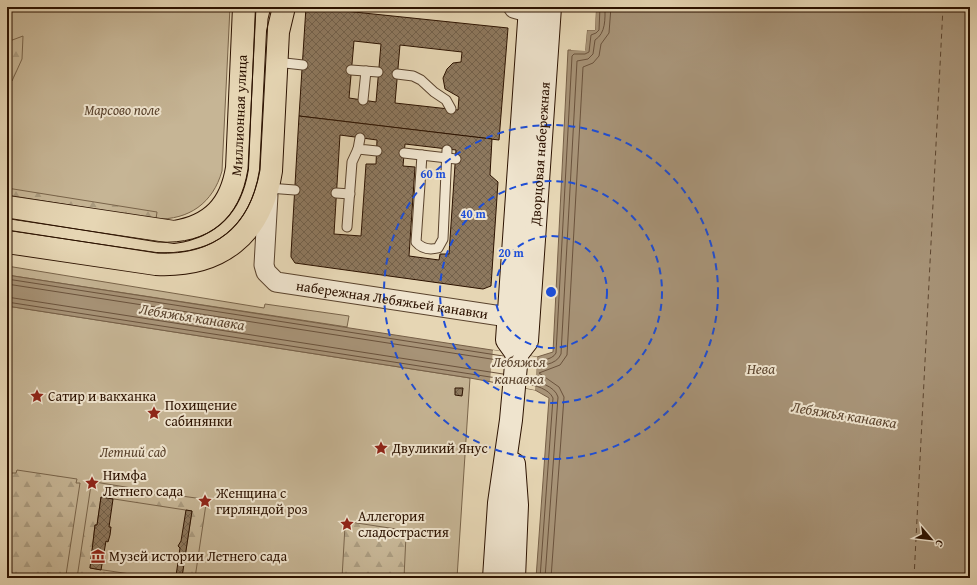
<svg xmlns="http://www.w3.org/2000/svg" width="977" height="585" viewBox="0 0 977 585" font-family="'Gentium Book Plus',serif">
<defs>
<pattern id="forest-firs" width="22" height="20" patternUnits="userSpaceOnUse"><rect width="22" height="20" fill="#c6b595"/><path d="M5 1l3.5 6h-7zM16 11l3.5 6h-7z" fill="#aa9b7f"/></pattern>
<pattern id="building-cross-hatch" width="8" height="8" patternUnits="userSpaceOnUse"><rect width="8" height="8" fill="#8d785e"/><path d="M0 0l8 8M0 8l8-8" fill="none" stroke="#73614b"/></pattern>
</defs>
<rect width="100%" height="100%" fill="#e6d6b4"/>
<filter id="stains"><feTurbulence type="fractalNoise" baseFrequency=".005" numOctaves="4"/><feColorMatrix values="0 0 0 0 .2 0 0 0 0 .09 0 0 0 0 .02 0 0 0 .5 -.17"/></filter>
<radialGradient id="worn" r=".72"><stop offset=".6" stop-color="#630" stop-opacity="0"/><stop offset="1" stop-color="#630" stop-opacity=".3"/></radialGradient>
<g fill="#c6b595" stroke="#79644a">
<path d="M7 7H230L222 171C213 203 189 220 156 219L7 195Z"/>
<path d="M7 266 264 308 265 304 349 316 347 327 7 275Z"/>
<path d="M7 306 470 378 457 578H7Z"/>
</g>
<g fill="url(#forest-firs)" stroke="#79644a">
<path d="M23 36 22 59 12 81 7 77V42Z"/>
<path d="M7 188 157 212 156 219 7 195Z"/>
<path d="M7 468 11 469V473H16L17 470 77 479 76 483H80L66 575 47 573 46 578H7Z"/>
<path d="M95 482 156 492 155 495 160 496V493L203 499 202 503 206 504 195 578H171V576H182L192 511 101 497 97 525H95L90 568 157 578H77L91 485H94Z"/>
<path d="M350 522 403 530V535H406L404 578H342L345 526 349 527Z"/>
</g>
<path fill="#a79377" stroke="#765f47" d="M596 7H970V578H536L549 398 535 390 470 378 7 306V275L537 357 553 352 568 50H585L587 30H595Z"/>
<g fill="#e6d6b4">
<path d="M594 7H596L595 30H587L585 51 571 50V48H583L585 29 593 28Z"/>
<path d="M493 350 537 357 535 390 490 381Z"/>
</g>
<g fill="none" stroke-linecap="round" stroke-linejoin="round">
<g stroke="#6a523c" stroke-width="1">
<path d="M7 279 503 356"/>
<path d="M7 284 504 361"/>
<path d="M7 297 503 374"/>
<path d="M7 302 503 379"/>
<path d="M529 360C537 361 552 361 556 353L572 56 574 54H585L589 52 591 35 596 33 599 30 600 7"/>
<path d="M528 365C539 367 557 365 561 354L577 61 588 59 593 54 595 40C606 33 605 19 605 7"/>
<path d="M527 379C537 381 555 386 558 397L545 578"/>
<path d="M526 384C535 385 549 389 553 398L540 578"/>
<path d="M551 578 564 397 559 387 539 373 560 365 567 355 583 67 593 63 599 56 601 44 609 33 611 7"/>
</g>
<path stroke="#5d4630" stroke-width="1" stroke-dasharray="5 4" stroke-linecap="butt" d="M914 578 943 7"/>
</g>
<g fill="url(#building-cross-hatch)" stroke="#2c1200" fill-rule="evenodd">
<path d="M306 7 508 28 499 140 299 116ZM354 41 381 44 376 102 349 98ZM400 45 462 52 461 62 453 63 447 69 443 78 445 89 459 97 458 110 395 103Z"/>
<path d="M299 116 492 139 490 175 498 182 491 286 483 289 295 263 291 257V254ZM340 135 377 140 376 164H366L361 236 334 234ZM405 144 456 150 449 254H440L439 260 409 256 415 167 403 166Z"/>
<path d="M455 388H463L462 396 455 395Z"/>
<path d="M101 497 113 499 109 527H111L110 535 108 542 106 541 101 570 90 568 95 525H97Z"/>
<path d="M186 510 192 511 182 577 176 576 180 548 178 546 181 541Z"/>
</g>
<g fill="none" stroke-linecap="round" stroke-linejoin="round">
<defs>
<g id="service">
<path d="M276 62 303 65"/>
<path d="M351 70 378 72"/>
<path d="M397 74 413 76 421 80 434 92 446 100 451 109"/>
<path d="M363 100 366 71"/>
<path d="M360 138 358 149 377 151"/>
<path d="M404 153 456 159"/>
<path d="M422 155 416 242C422 249 430 250 438 248L443 239 447 150"/>
<path d="M268 188 295 190"/>
<path d="M336 193 350 194"/>
<path d="M347 227 352 162 358 149"/>
</g>
<g id="minor">
<path id="s1" d="M268 195 264 265 266 272 276 282 508 317"/>
</g>
<path id="tertiary" d="M515 7 529 11"/>
<g id="secondary">
<path id="s2" d="M517 354 527 341 550 7"/>
<path d="M517 354 507 340 530 7"/>
<path d="M514 464 517 505 514 578"/>
<path d="M494 578 499 503 511 420 517 354"/>
</g>
<g id="primary">
<path id="s3" d="M7 207 174 232C212 226 231 205 237 168L244 7"/>
<path d="M7 242 156 264C220 267 261 235 271 171L278 32 284 7"/>
</g>
</defs>
<use href="#service" stroke="#5a432d" stroke-width="11"/>
<use href="#minor" stroke="#5a432d" stroke-width="21"/>
<use href="#tertiary" stroke="#5a432d" stroke-width="24"/>
<use href="#secondary" stroke="#2c1200" stroke-width="24"/>
<use href="#primary" stroke="#2c1200" stroke-width="24"/>
<use href="#service" stroke="#efe4ce" stroke-width="9"/>
<use href="#minor" stroke="#efe4ce" stroke-width="19"/>
<use href="#tertiary" stroke="#efe4ce" stroke-width="22"/>
<use href="#secondary" stroke="#efe4ce" stroke-width="22"/>
<use href="#primary" stroke="#e6d6b4" stroke-width="22"/>
<g stroke="#2c1200" stroke-width="1">
<path d="M7 218 158 242C209 245 240 219 248 169L256 7"/>
<path d="M7 230 157 253C214 256 250 227 260 170L268 19 271 7"/>
</g>
</g>
<g fill="none" stroke="#1d4ed8" stroke-width="2" stroke-dasharray="7 5">
<circle cx="551" cy="292" r="56"/>
<circle cx="551" cy="292" r="111"/>
<circle cx="551" cy="292" r="167"/>
</g>
<defs>
<symbol id="sight-bare" viewBox="-9 -9 18 18"><path d="M0-6L1.8-2.2L6-1.7L2.9 1.2L3.7 5.4L0 3.3L-3.7 5.4L-2.9 1.2L-6-1.7L-1.8-2.2Z" fill="#8f2418" stroke="#efe4ce" stroke-width="2.5" paint-order="stroke"/></symbol>
<symbol id="museum-bare" viewBox="-9 -9 18 18"><path d="M0-6L6-3V-2H-6V-3ZM-5-1h2V3h-2ZM-1-1h2V3h-2ZM3-1h2V3H3ZM-6 4H6V6H-6Z" fill="#8f2418" stroke="#efe4ce" stroke-width="2.5" paint-order="stroke"/></symbol>
</defs>
<g fill-rule="evenodd">
<use href="#sight-bare" x="27" y="386" width="20" height="20"/>
<use href="#sight-bare" x="144" y="403" width="20" height="20"/>
<use href="#sight-bare" x="371" y="438" width="20" height="20"/>
<use href="#sight-bare" x="82" y="473" width="20" height="20"/>
<use href="#sight-bare" x="195" y="491" width="20" height="20"/>
<use href="#sight-bare" x="337" y="514" width="20" height="20"/>
<use href="#museum-bare" x="88" y="546" width="20" height="20"/>
</g>
<g text-anchor="middle" stroke-width="4" stroke-linejoin="round" paint-order="stroke">
<g font-size="14" font-style="italic" fill="#5a432d" stroke="#efe4ce">
<text x="122" y="115">Марсово поле</text>
<text x="133" y="457">Летний сад</text>
</g>
<g font-size="14" fill="#2c1200" stroke="#efe4ce">
<text dy="5" stroke="none"><textPath href="#s3" startOffset="319">Миллионная улица</textPath></text>
<text dy="5" stroke="none"><textPath href="#s2" startOffset="204">Дворцовая набережная</textPath></text>
<text dy="5" stroke="none"><textPath href="#s1" startOffset="209">набережная Лебяжьей канавки</textPath></text>
</g>
<g font-size="14" fill="#2c1200" stroke="#efe4ce" text-anchor="start">
<text x="48" y="401">Сатир и вакханка</text>
<text x="165" y="410">Похищение<tspan x="165" dy="16">сабинянки</tspan></text>
<text x="392" y="453">Двуликий Янус</text>
<text x="103" y="480">Нимфа<tspan x="103" dy="16">Летнего сада</tspan></text>
<text x="216" y="498">Женщина с<tspan x="216" dy="16">гирляндой роз</tspan></text>
<text x="358" y="521">Аллегория<tspan x="358" dy="16">сладострастия</tspan></text>
<text x="109" y="561">Музей истории Летнего сада</text>
</g>
<g font-size="15" font-style="italic" fill="#5d4630" stroke="#efe4ce">
<text transform="translate(192 317) rotate(9)" y="5">Лебяжья канавка</text>
<text x="519" y="367">Лебяжья<tspan x="519" dy="17">канавка</tspan></text>
<text x="761" y="374">Нева</text>
<text transform="translate(844 415) rotate(9)" y="5">Лебяжья канавка</text>
</g>
</g>
<circle cx="551" cy="292" r="6" fill="#1d4ed8" stroke="#efe4ce" stroke-width="2"/>
<g font-size="12" text-anchor="middle" font-weight="bold" fill="#1d4ed8" stroke="#efe4ce" stroke-width="4" stroke-linejoin="round" paint-order="stroke">
<text x="433" y="178">60 m</text>
<text x="473" y="218">40 m</text>
<text x="511" y="257">20 m</text>
</g>
<rect width="977" height="585" fill="none" stroke="#e6d6b4" stroke-width="24"/>
<rect x="8" y="8" width="961" height="569" fill="none" stroke="#2c1200" stroke-width="2"/>
<rect x="12" y="12" width="953" height="561" fill="none" stroke="#2c1200"/>
<g transform="translate(931 539) rotate(118)" stroke="#efe4ce" stroke-width="3" paint-order="stroke">
<path d="M0-3L7 15L0 10L-7 15Z" fill="#2c1200"/>
<text y="-6" font-size="11" font-weight="bold" text-anchor="middle" fill="#2c1200">С</text>
</g>
<rect width="100%" height="100%" filter="url(#stains)"/>
<rect width="100%" height="100%" fill="url(#worn)"/>
</svg>
